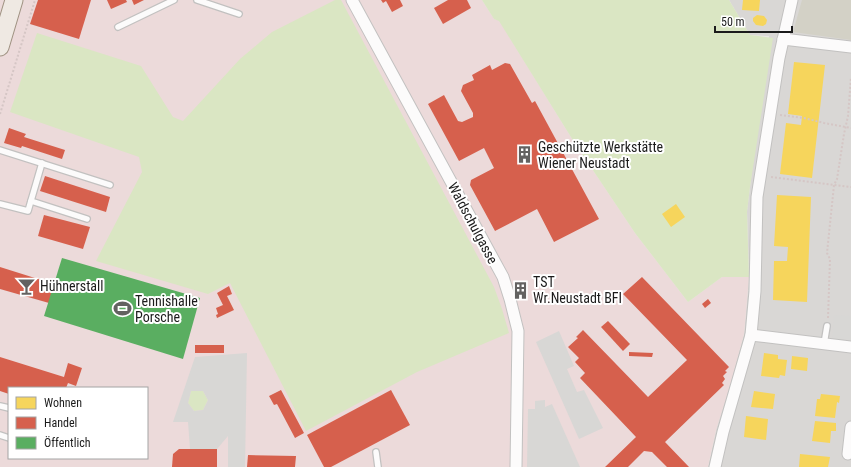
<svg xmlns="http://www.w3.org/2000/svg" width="851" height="467" viewBox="0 0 851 467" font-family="'Roboto Condensed',sans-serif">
<rect width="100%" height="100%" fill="#eae7e4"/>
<path fill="#d9d7d5" d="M729 0H851V467H708L716 430 744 334 749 277 747 211 769 36 750 35Z"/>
<path fill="#ecdada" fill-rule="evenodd" d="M0 0H482L494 19 499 20 574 142 635 233 688 302 722 277H749L744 334 730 386 716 430 708 467H0ZM9 388H147V458H9Z"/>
<path fill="#d3d1c6" d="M802 0H851V40L793 32Z"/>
<g fill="#dae6c3">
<path d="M335 0H341L494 287 502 309 509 333 417 372 306 431 230 283 208 294 96 261 142 172 139 157 10 112 37 33 141 66 173 117 183 121 240 59 272 32Z"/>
<path d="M482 0H729L750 35 773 38 750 187 747 212 749 277H722L688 302 635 233 574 142 499 21 494 19Z"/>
<path d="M191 391H203L208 400 203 410 194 411 188 403Z"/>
</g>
<g fill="#d8d7d5" fill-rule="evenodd">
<path d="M834 315 851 316V340L832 338Z"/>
<path d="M559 331 574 366 567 369 577 392 584 390 603 428 579 439 536 342Z"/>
<path d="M247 353 245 467H228V436L217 449H190L188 422H173L195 357ZM191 391H203L208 400 203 410 194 411 188 403Z"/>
<path d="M545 400V407L552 404 580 467H527L528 409H535V401Z"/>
</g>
<g fill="#f6d55c">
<path d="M743 0H760L759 11 742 10Z"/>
<path d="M757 15 764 16 767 20 766 24 763 26 756 25 753 21V18Z"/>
<path d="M794 62 825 65 812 178 780 174 786 123 801 125 802 116 788 114Z"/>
<path d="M777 195 811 197 807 302 773 300 774 261H787L788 247 774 246Z"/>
<path d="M676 204 685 217 671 227 662 214Z"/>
<path d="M764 353 778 355V359L787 360 785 376 780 375 779 378 761 376Z"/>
<path d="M792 356 808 358 807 371 791 369Z"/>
<path d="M754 391 775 394 773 409 751 407Z"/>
<path d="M821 394 840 396 839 403 837 402 835 418 815 416 817 399H820Z"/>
<path d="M746 416 768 419 766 440 744 437Z"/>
<path d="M815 421 836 423V431H831L830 443 812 441Z"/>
<path d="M800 454 830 457 828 467H799Z"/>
</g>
<g fill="#d6604d">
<path d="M38 0H91L79 39 30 24Z"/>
<path d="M107 0H126L127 2 111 9Z"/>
<path d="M132 0H144L134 5Z"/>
<path d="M381 0H400L403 6 392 12 386 1 383 3Z"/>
<path d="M448 0H467L471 8 443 24 434 8Z"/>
<path d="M505 63 510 64 532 103 535 101 599 219 554 242 537 209 495 231 470 185 471 180 494 168 484 148 459 161 428 104 444 95 458 121 462 122 473 117V113L461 91 463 85 474 80 472 75 490 65 492 70Z"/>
<path d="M9 128 26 134 24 137 65 150 62 159 22 146 21 148 4 143Z"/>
<path d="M45 176 110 197 106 212 40 191Z"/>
<path d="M44 215 90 227 83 249 38 236Z"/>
<path d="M0 267 54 284 49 303 0 289Z"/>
<path d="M642 277 729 367 725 371 727 372 723 376 725 379 722 383 724 385 665 442 689 467H667L652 452 644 451 628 467H605L636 437 580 378 585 373 575 362 579 358 568 347 578 338 576 337 583 330 648 397 687 360 623 294Z"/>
<path d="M522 284 526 291 519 296 515 289Z"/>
<path d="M229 286 232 294 227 296 234 310 217 318 216 315 218 314 216 308 223 305 217 293Z"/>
<path d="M708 299 711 303 705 308 702 304Z"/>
<path d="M608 321 630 344 623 351 601 327Z"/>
<rect x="195" y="345" width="29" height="8"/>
<path d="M629 352 653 353 652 357 629 356Z"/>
<path d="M0 357 64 377 68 363 82 368 76 386 68 383 66 388H9V394L0 391Z"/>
<path d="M281 390 304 433 295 438 277 404 274 405 269 396Z"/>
<path d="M391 390 410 425 331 467H324L307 435Z"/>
<path d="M179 449H217V467H172L173 454Z"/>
<path d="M248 455 296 456 295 467H247Z"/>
</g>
<path fill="#5aae61" d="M62 258 200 298 183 359 44 316Z"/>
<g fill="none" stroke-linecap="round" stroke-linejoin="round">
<defs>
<g id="service">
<path d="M197 0 239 14"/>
<path d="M118 27 174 0"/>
<path d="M0 150 110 185"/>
<path d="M31 201 87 219"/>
<path d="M0 204 28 211 42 163"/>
<path d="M824 344 827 326"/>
<path d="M0 406 9 408"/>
<path d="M0 435 9 438"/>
<path d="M376 452 378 467"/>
</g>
<g id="minor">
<path d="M352 0 503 277 510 299 518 331 516 467"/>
<path d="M783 39 851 47"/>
<path d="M751 335 851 347"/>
<path d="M848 454 851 427"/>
<path d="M715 467 723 432 751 335 755 291 757 197 779 58 792 0"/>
</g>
<path id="primary" d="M0 47 14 0"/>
</defs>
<use href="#service" stroke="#c2c1c0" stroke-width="8"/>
<use href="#minor" stroke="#c2c1c0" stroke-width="13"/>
<use href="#primary" stroke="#9f9282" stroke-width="19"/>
<g stroke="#d5c6c5" stroke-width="2" stroke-dasharray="2 2" stroke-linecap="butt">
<path d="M0 114 35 0"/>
<path d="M780 115 804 118 824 123 851 128"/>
<path d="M771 177 851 187"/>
<path d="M828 318 830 259 827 253 834 185 837 179 844 134 848 116 851 77"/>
</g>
<use href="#service" stroke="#fcfbfb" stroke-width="5.5"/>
<use href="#minor" stroke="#fcfbfb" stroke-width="11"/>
<use href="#primary" stroke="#efe9e3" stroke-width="17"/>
</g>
<defs>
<symbol id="building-bare" viewBox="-9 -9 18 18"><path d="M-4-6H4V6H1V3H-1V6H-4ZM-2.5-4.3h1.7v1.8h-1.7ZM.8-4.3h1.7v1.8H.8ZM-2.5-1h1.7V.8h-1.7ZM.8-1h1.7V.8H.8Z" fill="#636261" stroke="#fff" stroke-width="2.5" paint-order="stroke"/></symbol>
<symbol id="bar-bare" viewBox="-9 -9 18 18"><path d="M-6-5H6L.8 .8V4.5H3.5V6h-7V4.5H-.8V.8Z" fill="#636261" stroke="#fff" stroke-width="2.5" paint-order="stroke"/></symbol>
<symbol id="stadium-bare" viewBox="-9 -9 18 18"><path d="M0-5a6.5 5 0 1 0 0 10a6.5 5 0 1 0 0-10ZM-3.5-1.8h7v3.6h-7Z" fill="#636261" stroke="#fff" stroke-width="2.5" paint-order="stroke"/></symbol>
</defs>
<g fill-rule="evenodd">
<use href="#building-bare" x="512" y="142" width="25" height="25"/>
<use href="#bar-bare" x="14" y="274" width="25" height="25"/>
<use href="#building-bare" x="508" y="278" width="25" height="25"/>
<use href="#stadium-bare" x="110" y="296" width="25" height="25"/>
</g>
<g text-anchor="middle" stroke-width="4" stroke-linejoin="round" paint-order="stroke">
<g font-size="14" fill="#1b1b1b" stroke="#fff" text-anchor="start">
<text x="538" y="152">Geschützte Werkstätte<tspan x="538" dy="16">Wiener Neustadt</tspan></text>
<text x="533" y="287">TST<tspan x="533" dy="16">Wr.Neustadt BFI</tspan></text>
<text x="40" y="291">Hühnerstall</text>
<text x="135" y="306">Tennishalle<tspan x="135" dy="16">Porsche</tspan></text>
</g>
<g font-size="14" fill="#1b1b1b" stroke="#fff">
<text transform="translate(473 223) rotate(62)" y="5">Waldschulgasse</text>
</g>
</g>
<rect x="8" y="387" width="140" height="72" fill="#ffffff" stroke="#a4a4a4"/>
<rect x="16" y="397" width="20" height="12" fill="#f6d55c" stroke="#a4a4a4"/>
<text x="44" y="407" font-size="12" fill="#1b1b1b">Wohnen</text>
<rect x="16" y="417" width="20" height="12" fill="#d6604d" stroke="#a4a4a4"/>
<text x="44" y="427" font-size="12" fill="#1b1b1b">Handel</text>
<rect x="16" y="437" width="20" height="12" fill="#5aae61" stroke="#a4a4a4"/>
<text x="44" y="447" font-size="12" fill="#1b1b1b">Öffentlich</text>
<path d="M715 26v6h77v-6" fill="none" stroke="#1b1b1b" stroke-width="2"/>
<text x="721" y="26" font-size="12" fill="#1b1b1b" stroke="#ffffff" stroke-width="3" paint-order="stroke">50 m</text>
</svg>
